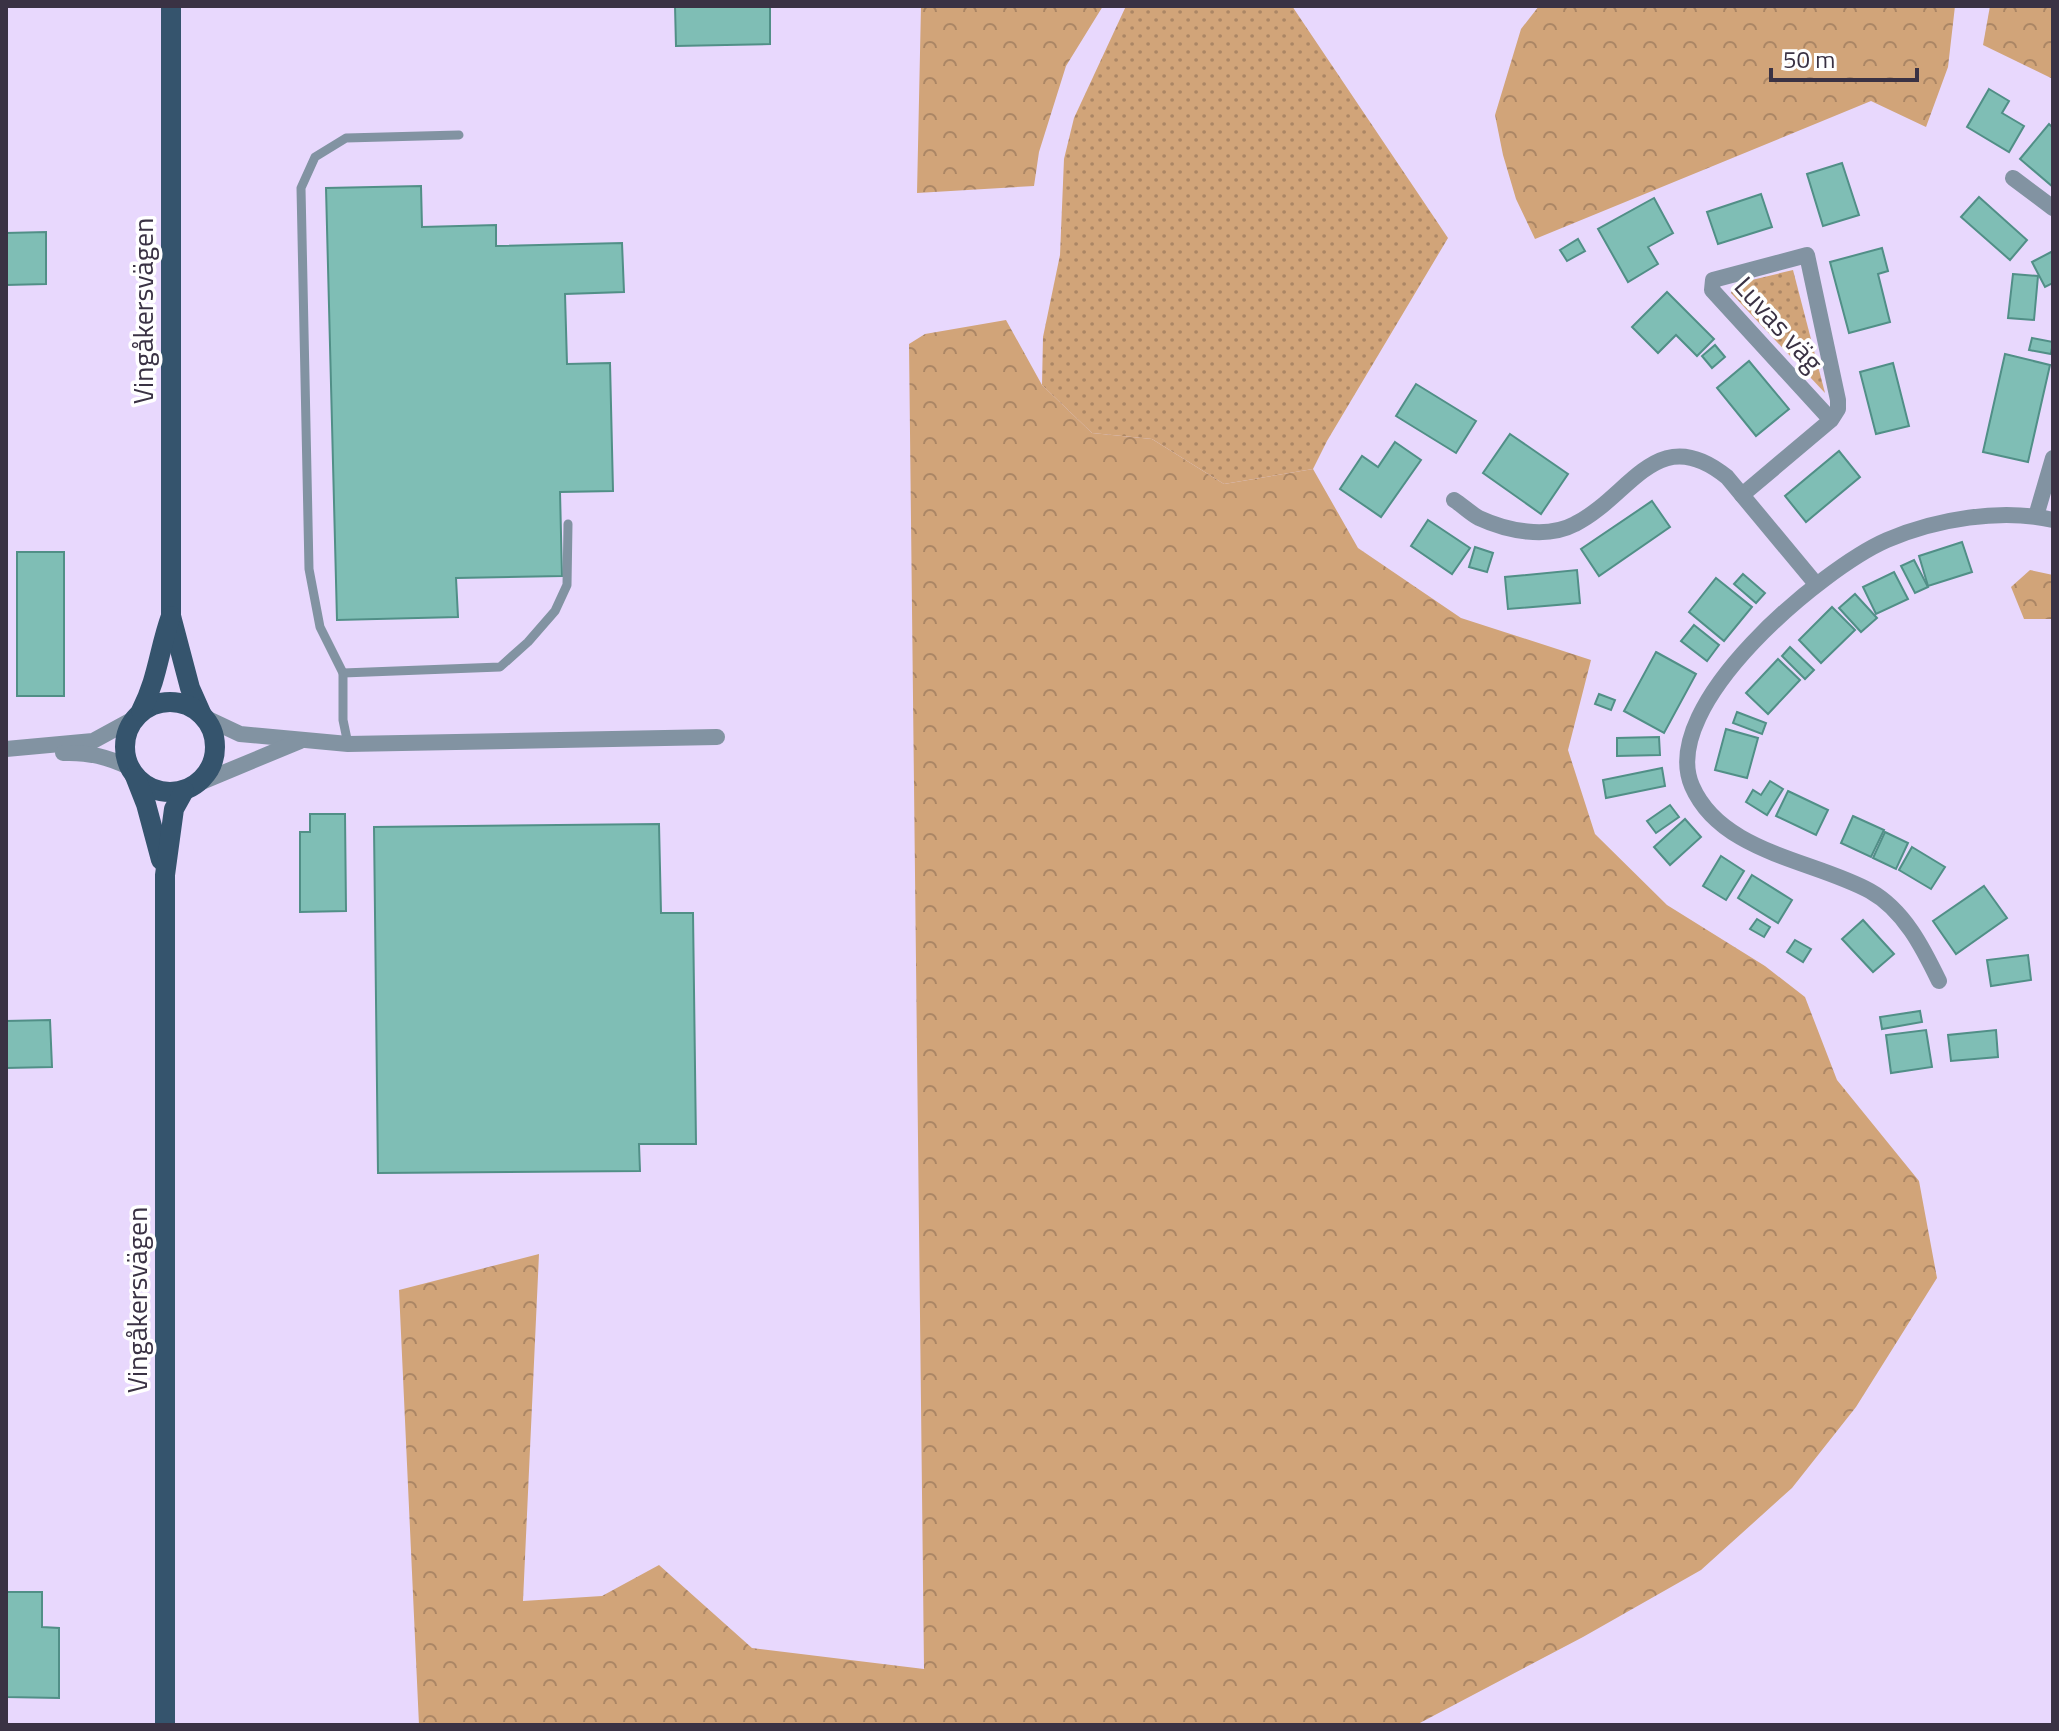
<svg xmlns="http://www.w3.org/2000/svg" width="2059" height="1731" viewBox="0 0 2059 1731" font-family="'Titillium Web',sans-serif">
<defs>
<pattern id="grass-dots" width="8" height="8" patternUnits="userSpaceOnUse" patternTransform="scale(2)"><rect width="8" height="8" fill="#d1a479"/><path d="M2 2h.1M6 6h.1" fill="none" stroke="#ab8665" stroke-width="1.8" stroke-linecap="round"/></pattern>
<pattern id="forest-crowns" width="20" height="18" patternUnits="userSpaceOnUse" patternTransform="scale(2)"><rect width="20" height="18" fill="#d1a479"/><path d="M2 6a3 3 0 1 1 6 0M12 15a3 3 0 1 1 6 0" fill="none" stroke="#ab8665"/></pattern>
</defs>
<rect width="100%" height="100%" fill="#e8d8fd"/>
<g fill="url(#grass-dots)">
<path d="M1126 6H1292L1448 238 1327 441 1313 469 1224 484 1152 439 1092 433 1042 385 1043 337 1060 255 1064 159 1074 118Z"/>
<path d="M1793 270 1825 393 1731 293 1735 284Z"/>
</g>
<g fill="url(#forest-crowns)">
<path d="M921 6H1103L1066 66 1039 152 1034 186 917 193Z"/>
<path d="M1539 6H1955L1948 67 1926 127 1871 101 1535 239 1516 199 1503 155 1495 115 1521 29Z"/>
<path d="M1990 6H2053V79L1983 45Z"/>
<path d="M1006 320 1042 385 1092 433 1152 439 1224 484 1313 469 1358 548 1461 618 1591 660 1568 750 1595 834 1667 905 1765 966 1805 997 1837 1080 1919 1181 1937 1278 1856 1407 1792 1488 1701 1570 1583 1637 1416 1725H419L399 1290 539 1254 523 1601 602 1596 659 1565 752 1648 924 1669 909 344 925 334Z"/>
<path d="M2030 570 2053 575V619H2024L2011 587Z"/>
</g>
<g fill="#7fbeb5" stroke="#518f87" stroke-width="2">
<path d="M675 6H815L770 7V44L676 46Z"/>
<path d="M1989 89 2009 101 2002 113 2024 126 2009 152 1967 127Z"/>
<path d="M2049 124 2053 128V187L2020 159Z"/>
<path d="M1842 163 1859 215 1823 226 1807 174Z"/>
<path d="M421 186 422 227 496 225V246L622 243 624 292 565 294 567 364 610 363 613 491 560 492 562 576 456 578 458 617 337 620 326 188Z"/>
<path d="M1761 194 1772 227 1718 244 1707 212Z"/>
<path d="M1979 197 2027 240 2010 260 1961 217Z"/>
<path d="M1654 198 1673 233 1648 247 1658 264 1628 282 1598 229Z"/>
<path d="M46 232V284L6 285V233Z"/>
<path d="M1578 239 1585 251 1567 261 1560 250Z"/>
<path d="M1882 248 1888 271 1878 274 1890 322 1849 333 1830 262Z"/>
<path d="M2053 251V283L2045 287 2032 262Z"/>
<path d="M2013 274 2038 276 2034 320 2008 318Z"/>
<path d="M1667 292 1714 339 1697 356 1676 335 1658 353 1632 327Z"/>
<path d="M2032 338 2053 342 2051 354 2029 350Z"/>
<path d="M1715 345 1725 357 1712 368 1702 356Z"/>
<path d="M2005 354 2050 365 2028 462 1983 452Z"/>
<path d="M1749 361 1789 409 1756 436 1717 388Z"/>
<path d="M1893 363 1909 426 1876 434 1860 372Z"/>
<path d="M1416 384 1476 421 1456 453 1396 416Z"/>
<path d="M1510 434 1568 474 1541 514 1483 473Z"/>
<path d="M1395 442 1421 460 1381 517 1340 489 1362 456 1378 467Z"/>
<path d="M1839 451 1860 477 1806 522 1785 496Z"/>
<path d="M1652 501 1670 527 1599 576 1581 549Z"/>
<path d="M1428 520 1470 548 1452 574 1411 546Z"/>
<path d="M1962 542 1972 572 1928 586 1919 556Z"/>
<path d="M1475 547 1493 553 1487 572 1469 567Z"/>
<rect x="17" y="552" width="47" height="144"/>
<path d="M1914 560 1928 587 1915 593 1901 566Z"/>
<path d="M1577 570 1580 603 1508 609 1505 577Z"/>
<path d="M1894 572 1908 599 1876 614 1863 587Z"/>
<path d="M1743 574 1765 593 1756 603 1734 584Z"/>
<path d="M1716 578 1752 607 1724 641 1689 612Z"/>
<path d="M1855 594 1877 618 1861 632 1839 608Z"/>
<path d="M1832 607 1855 630 1821 663 1799 640Z"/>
<path d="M1694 625 1719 645 1707 661 1681 641Z"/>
<path d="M1790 647 1814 670 1805 679 1782 656Z"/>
<path d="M1656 652 1696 674 1664 733 1624 711Z"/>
<path d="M1778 659 1800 680 1768 714 1746 693Z"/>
<path d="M1599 694 1615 700 1611 710 1595 704Z"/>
<path d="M1737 712 1766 723 1762 734 1733 723Z"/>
<path d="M1726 729 1758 738 1747 778 1715 770Z"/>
<path d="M1659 737 1660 755 1617 756V738Z"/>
<path d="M1662 768 1665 786 1606 798 1603 780Z"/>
<path d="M1770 781 1783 789 1767 815 1746 802 1753 790 1761 795Z"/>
<path d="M1788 791 1828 810 1816 835 1776 816Z"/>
<path d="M1670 805 1679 817 1656 833 1647 821Z"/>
<path d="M310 814H345L346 911 300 912V832H310Z"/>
<path d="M1853 816 1884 830 1871 857 1841 843Z"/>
<path d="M1685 819 1701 837 1670 865 1654 847Z"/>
<path d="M659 824 661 913H693L696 1144H639L640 1171 378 1173 374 827Z"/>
<path d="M1885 832 1908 843 1896 869 1873 858Z"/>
<path d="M1912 847 1945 867 1931 889 1899 870Z"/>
<path d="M1721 856 1744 871 1726 900 1703 886Z"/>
<path d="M1752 875 1792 900 1778 923 1738 898Z"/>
<path d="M1984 886 2007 918 1956 954 1933 921Z"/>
<path d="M1757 919 1770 927 1764 937 1750 929Z"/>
<path d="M1863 920 1894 954 1873 972 1842 939Z"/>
<path d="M1795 940 1811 949 1803 962 1787 952Z"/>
<path d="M2028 955 2031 980 1991 986 1987 960Z"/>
<path d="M1920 1011 1922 1022 1882 1029 1880 1017Z"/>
<path d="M50 1020 52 1067 6 1068V1021Z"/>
<path d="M1926 1030 1932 1067 1891 1073 1886 1035Z"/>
<path d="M1996 1030 1998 1057 1951 1061 1948 1035Z"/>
<path d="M6 1592H42V1627L59 1628V1698L6 1697Z"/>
</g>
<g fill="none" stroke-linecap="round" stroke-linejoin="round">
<g stroke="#8293a2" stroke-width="9">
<path d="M343 673 500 667 528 642 555 611 567 585 568 524"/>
<path d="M348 744 343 720V673L320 627 309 569 301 188 315 157 346 138 459 135"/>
</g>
<g stroke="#8293a2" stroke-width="16">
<path d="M2013 178 2053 208"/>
<path d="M1742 495 1831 420 1838 409V400L1807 255 1713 280 1712 290 1831 420"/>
<path d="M1454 500C1462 505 1470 513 1479 518 1507 531 1547 539 1575 524 1631 496 1657 420 1727 477L1816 584"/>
<path d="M2036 516 2053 458"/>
<path d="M206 718 240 734 348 744 717 737"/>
<path d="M6 749 93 741 137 717"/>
<path d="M63 753C89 752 108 757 131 768"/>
<path d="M199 783 300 741"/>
<path d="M1939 981C1923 948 1904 910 1870 891 1814 860 1721 853 1692 786 1657 705 1823 568 1887 540 1936 519 2001 508 2053 520"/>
</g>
<g stroke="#35546d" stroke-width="20">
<path d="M171 6V616L190 688 202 715"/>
<circle cx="170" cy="747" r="45"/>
<path d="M141 711C158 678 159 649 171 616"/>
<path d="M135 776 146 804 161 860"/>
<path d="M165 1725V875L174 809 184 791"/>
</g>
</g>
<g text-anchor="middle" stroke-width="7" stroke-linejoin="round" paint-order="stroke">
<g font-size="28" fill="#3a3244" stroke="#fff">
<text transform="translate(143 311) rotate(-90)" y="10">Vingåkersvägen</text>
<text transform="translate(1779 324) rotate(48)" y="10">Luvas väg</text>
<text transform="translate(137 1300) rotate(-90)" y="10">Vingåkersvägen</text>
</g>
</g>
<rect width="2059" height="1731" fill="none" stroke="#3a3244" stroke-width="16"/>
<path d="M1771 68v12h146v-12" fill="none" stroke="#3a3244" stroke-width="4"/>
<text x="1783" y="68" font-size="24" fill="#3a3244" stroke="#ffffff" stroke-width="6" paint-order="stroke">50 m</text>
</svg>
